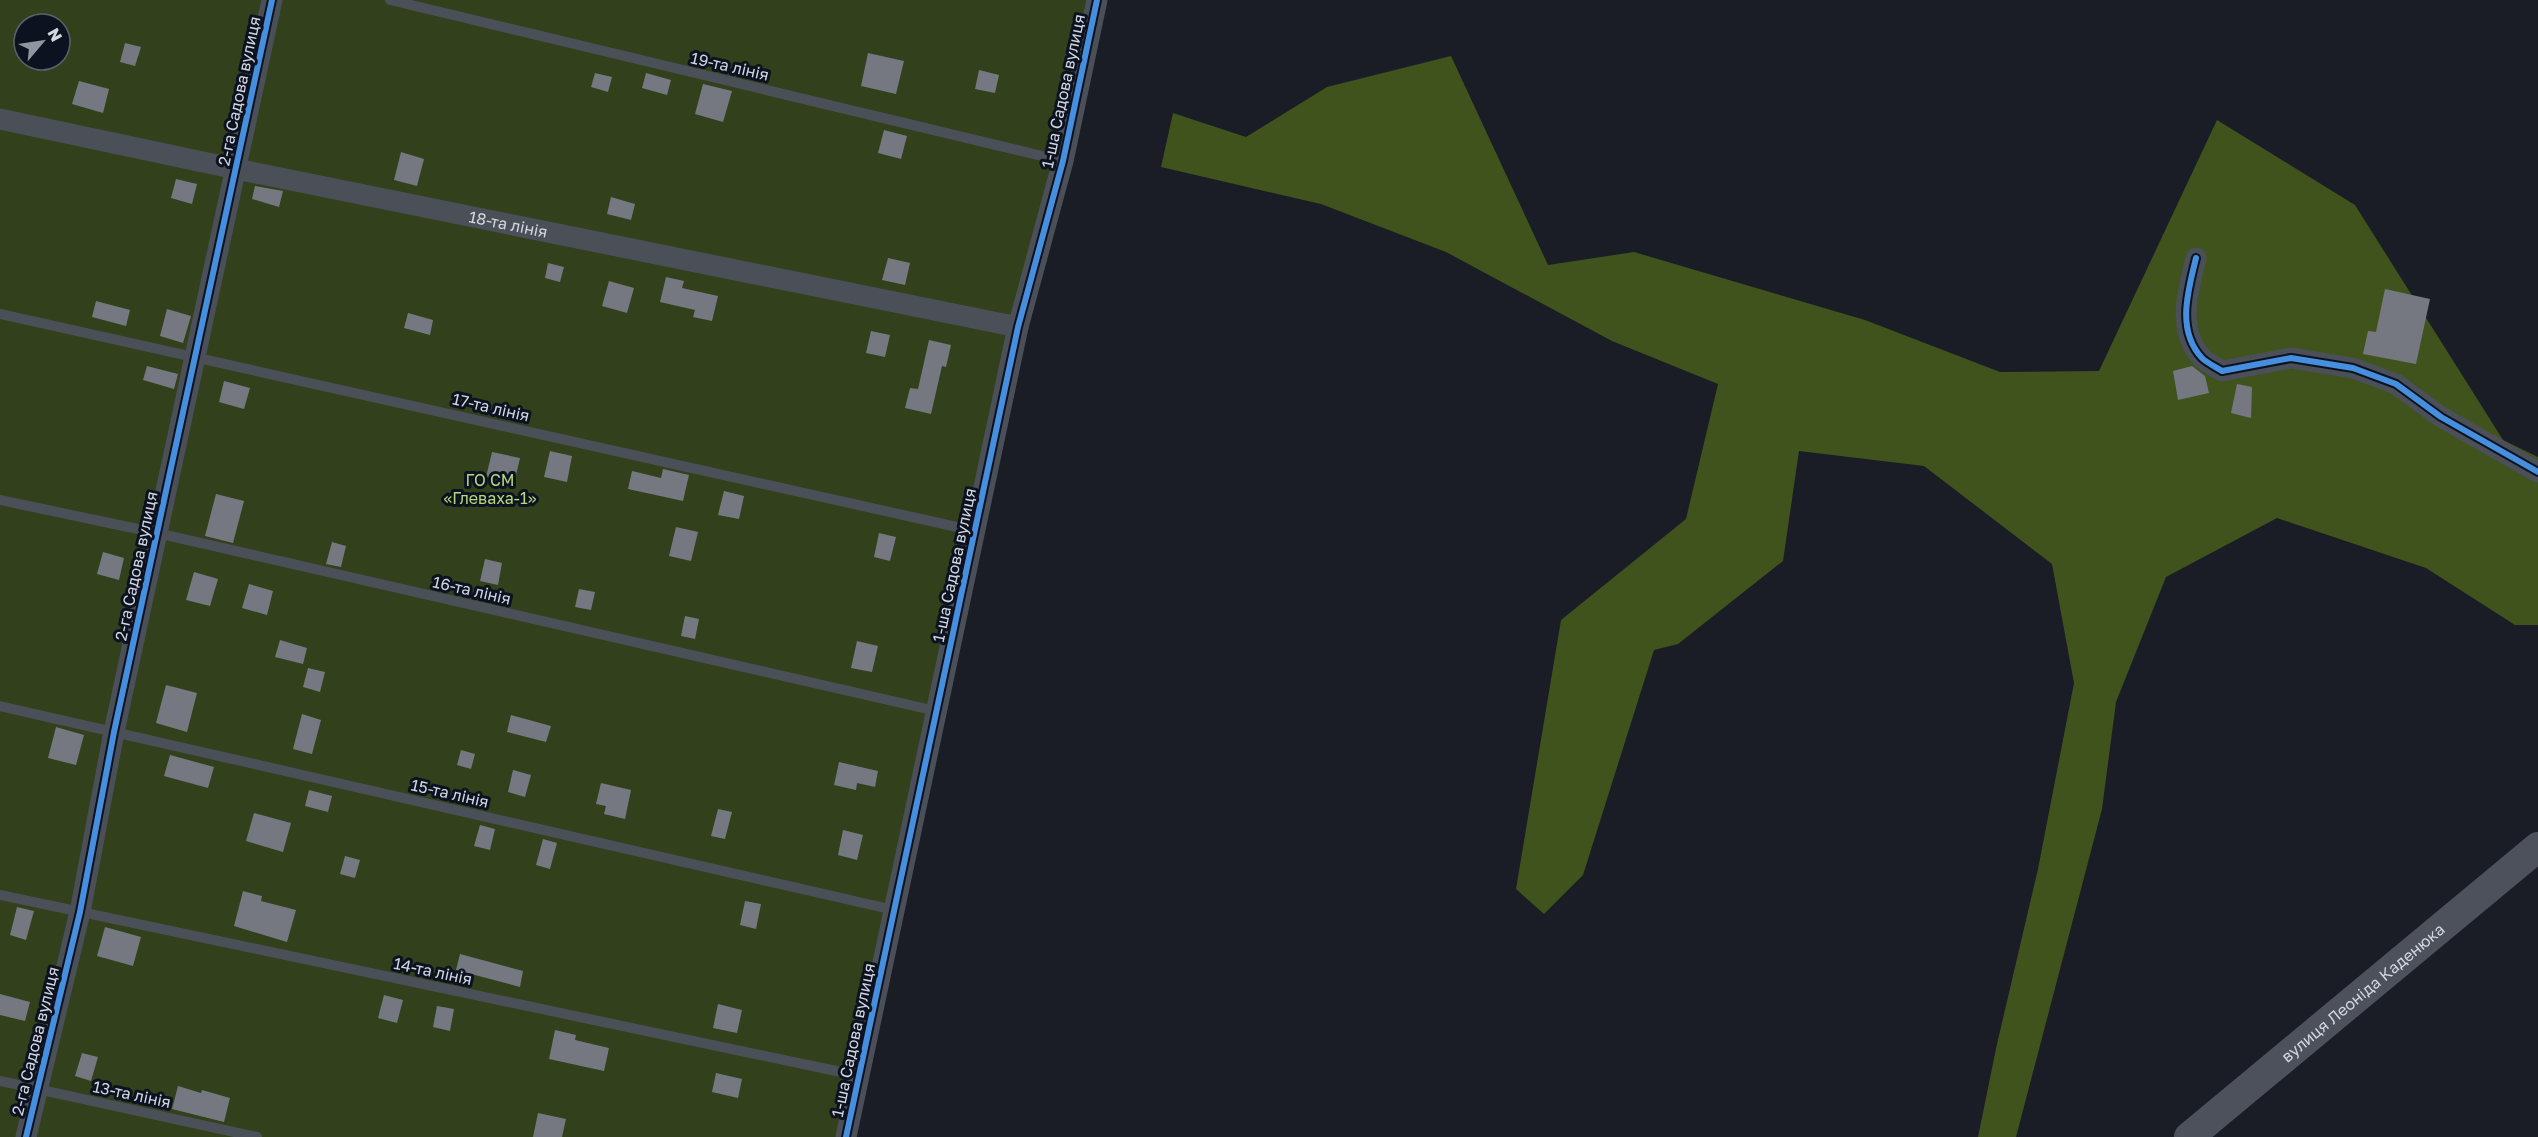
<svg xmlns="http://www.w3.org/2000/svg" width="2538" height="1137" viewBox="0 0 2538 1137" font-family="'Golos Text',sans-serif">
<rect width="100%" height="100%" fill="#1a1d25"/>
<path fill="#32401b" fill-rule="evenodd" d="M0 0H1097L850 1137H0ZM24 24H60V60H24Z"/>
<path fill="#40531d" d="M1451 56 1548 265 1634 252 1865 320 2000 372 2099 371 2217 120 2355 205 2503 440 2538 457V625H2515L2426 568 2277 518 2166 577 2116 702 2102 809 2016 1137H1978L1997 1044 2038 869 2074 683 2052 564 1924 466 1799 451 1783 561 1678 644 1654 650 1583 875 1544 914 1516 889 1561 620 1686 519 1718 384 1612 341 1446 252 1321 204 1161 167 1173 113 1246 137 1327 87Z"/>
<g fill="#757880">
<path d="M125 43 141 47 135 66 120 62Z"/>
<path d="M868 53 904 61 896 94 861 86Z"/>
<path d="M979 70 999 75 995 93 975 89Z"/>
<path d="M595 73 612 77 608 92 591 87Z"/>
<path d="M646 73 671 80 667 95 642 88Z"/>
<path d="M79 81 109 89 103 113 72 104Z"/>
<path d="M703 84 732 91 723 122 695 114Z"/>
<path d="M884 130 907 136 901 159 878 153Z"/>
<path d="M401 152 424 159 417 186 394 180Z"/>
<path d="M176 179 197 184 192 204 171 198Z"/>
<path d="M255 186 283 191 279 207 252 199Z"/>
<path d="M611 197 635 204 631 220 607 214Z"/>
<path d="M888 258 910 263 905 285 882 280Z"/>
<path d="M548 263 564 267 560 282 545 278Z"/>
<path d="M666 277 684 281 682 288 718 296 712 321 693 317 695 310 660 302Z"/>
<path d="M609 281 634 288 627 313 602 306Z"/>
<path d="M2385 289 2430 299 2416 364 2363 354 2368 331 2376 332Z"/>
<path d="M96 301 130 310 126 326 92 317Z"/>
<path d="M167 309 191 316 183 343 160 336Z"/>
<path d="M408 313 433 320 430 335 404 328Z"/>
<path d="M871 331 890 335 885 357 866 353Z"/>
<path d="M929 340 951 345 946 367 942 366 931 414 905 408 910 388 918 389Z"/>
<path d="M147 366 178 374 174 389 143 380Z"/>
<path d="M2192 366 2205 376 2209 393 2178 400 2173 371Z"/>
<path d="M224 381 250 388 244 409 219 402Z"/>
<path d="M2237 384 2252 387 2251 418 2231 413Z"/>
<path d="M550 451 572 456 567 482 544 477Z"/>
<path d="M492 452 520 458 514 484 486 477Z"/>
<path d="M663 469 689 475 683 501 628 489 632 471 661 478Z"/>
<path d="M724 491 744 496 739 519 718 515Z"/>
<path d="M216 494 244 501 233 543 205 536Z"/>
<path d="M676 527 698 532 691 561 669 556Z"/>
<path d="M879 533 896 537 890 561 874 557Z"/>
<path d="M332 542 346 546 341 567 326 564Z"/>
<path d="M103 552 124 558 119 580 97 574Z"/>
<path d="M485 559 502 563 498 585 480 581Z"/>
<path d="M194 572 218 579 210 606 186 600Z"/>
<path d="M249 584 273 591 267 615 242 608Z"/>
<path d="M579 589 595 592 591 610 575 607Z"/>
<path d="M685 616 699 619 695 639 681 636Z"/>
<path d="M280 640 307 648 303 664 275 657Z"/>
<path d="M857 641 878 646 872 672 851 668Z"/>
<path d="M308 668 325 672 320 692 303 687Z"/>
<path d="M166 685 197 693 187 732 156 723Z"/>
<path d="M302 714 321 720 312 754 293 749Z"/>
<path d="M511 715 551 726 546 742 507 732Z"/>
<path d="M56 727 84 735 76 765 48 758Z"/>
<path d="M461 750 475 754 471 769 457 765Z"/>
<path d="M170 755 214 767 208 788 164 776Z"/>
<path d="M839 762 878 771 875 787 857 783 856 790 834 785Z"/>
<path d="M513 770 531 775 525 797 508 792Z"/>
<path d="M601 783 631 790 625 819 604 814 606 806 596 804Z"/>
<path d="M309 790 332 796 328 812 305 806Z"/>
<path d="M718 809 732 812 725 839 711 836Z"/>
<path d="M254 813 291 823 283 852 246 841Z"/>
<path d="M480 825 495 829 490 850 474 846Z"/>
<path d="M843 830 863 835 857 860 838 855Z"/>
<path d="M543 839 557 843 550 869 536 865Z"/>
<path d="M345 856 360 860 355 878 340 874Z"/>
<path d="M243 891 262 896 261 901 296 910 287 942 234 926Z"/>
<path d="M745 901 761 904 756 929 740 925Z"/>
<path d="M17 907 34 911 26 940 10 935Z"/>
<path d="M105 927 141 937 133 966 97 956Z"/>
<path d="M460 954 523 971 520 987 456 970Z"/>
<path d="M0 994 30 1002 25 1021 0 1015Z"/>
<path d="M384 995 403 1000 397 1023 378 1018Z"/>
<path d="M718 1004 742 1010 737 1033 713 1028Z"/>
<path d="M437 1006 454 1009 450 1031 433 1027Z"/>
<path d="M555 1030 576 1035 575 1040 609 1048 604 1071 549 1059Z"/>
<path d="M82 1053 98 1057 91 1081 75 1076Z"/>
<path d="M716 1073 742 1079 738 1098 712 1092Z"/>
<path d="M178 1086 201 1093 202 1090 230 1098 224 1122 172 1109Z"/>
<path d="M538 1113 566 1119 562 1137H533Z"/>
</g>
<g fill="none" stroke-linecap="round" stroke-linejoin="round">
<g stroke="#4b4f57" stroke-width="10">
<path d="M390 0 1063 161"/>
<path d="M0 314 975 531"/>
<path d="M0 500 157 533 936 711"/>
<path d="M0 706 894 910"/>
<path d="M0 895 860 1076"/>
<path d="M0 1081 257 1137"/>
</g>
<g stroke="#4b4f57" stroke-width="21">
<path id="s1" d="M0 119 236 169 1018 327"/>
<path d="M2196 258C2188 291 2176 330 2202 358 2207 363 2216 367 2222 371L2291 358 2353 368 2396 384 2441 417 2538 472"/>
<path d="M26 1137 80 912 114 732 272 0"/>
<path d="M846 1137 1018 327 1063 161 1097 0"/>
</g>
<path stroke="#4d515b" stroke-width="30" id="s2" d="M2189 1137 2538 847"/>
<defs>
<g id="cycleway">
<path d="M2196 258C2188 291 2176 330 2202 358 2207 363 2216 367 2222 371L2291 358 2353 368 2396 384 2441 417 2538 472"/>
<path d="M26 1137 80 912 114 732 272 0"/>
<path d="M846 1137 1018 327 1063 161 1097 0"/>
</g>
</defs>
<use href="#cycleway" stroke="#0d1220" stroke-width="10"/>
<use href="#cycleway" stroke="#468fdf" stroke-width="6"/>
</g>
<g text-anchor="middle" stroke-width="6" stroke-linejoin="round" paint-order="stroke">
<g font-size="16" fill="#d2d6e1" stroke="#0d1220">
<text transform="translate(730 66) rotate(13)" y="6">19-та лінія</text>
<text transform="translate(239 91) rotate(-78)" y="6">2-га Садова вулиця</text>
<text transform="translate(1063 91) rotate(-78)" y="6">1-ша Садова вулиця</text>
<text dy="6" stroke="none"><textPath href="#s1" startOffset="519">18-та лінія</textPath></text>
<text transform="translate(491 407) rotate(13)" y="6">17-та лінія</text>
<text transform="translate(954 565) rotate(-78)" y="6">1-ша Садова вулиця</text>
<text transform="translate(136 566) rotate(-78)" y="6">2-га Садова вулиця</text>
<text transform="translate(472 590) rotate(13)" y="6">16-та лінія</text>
<text transform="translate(450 793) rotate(13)" y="6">15-та лінія</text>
<text transform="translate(433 971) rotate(12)" y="6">14-та лінія</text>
<text dy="6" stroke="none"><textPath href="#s2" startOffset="226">вулиця Леоніда Каденюка</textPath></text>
<text transform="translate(853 1040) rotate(-78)" y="6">1-ша Садова вулиця</text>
<text transform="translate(35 1041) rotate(-76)" y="6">2-га Садова вулиця</text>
<text transform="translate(132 1094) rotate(12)" y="6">13-та лінія</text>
</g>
<g font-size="16" fill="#b5d87d" stroke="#0d1220">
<text x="490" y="486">ГО СМ<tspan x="490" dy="18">«Глеваха-1»</tspan></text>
</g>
</g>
<g transform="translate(42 42) rotate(61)"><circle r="28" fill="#0d1220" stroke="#5c606d" stroke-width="1.5"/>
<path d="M0-4.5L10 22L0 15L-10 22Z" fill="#92959f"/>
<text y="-9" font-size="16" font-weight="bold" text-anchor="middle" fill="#d2d6e1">N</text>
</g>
</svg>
